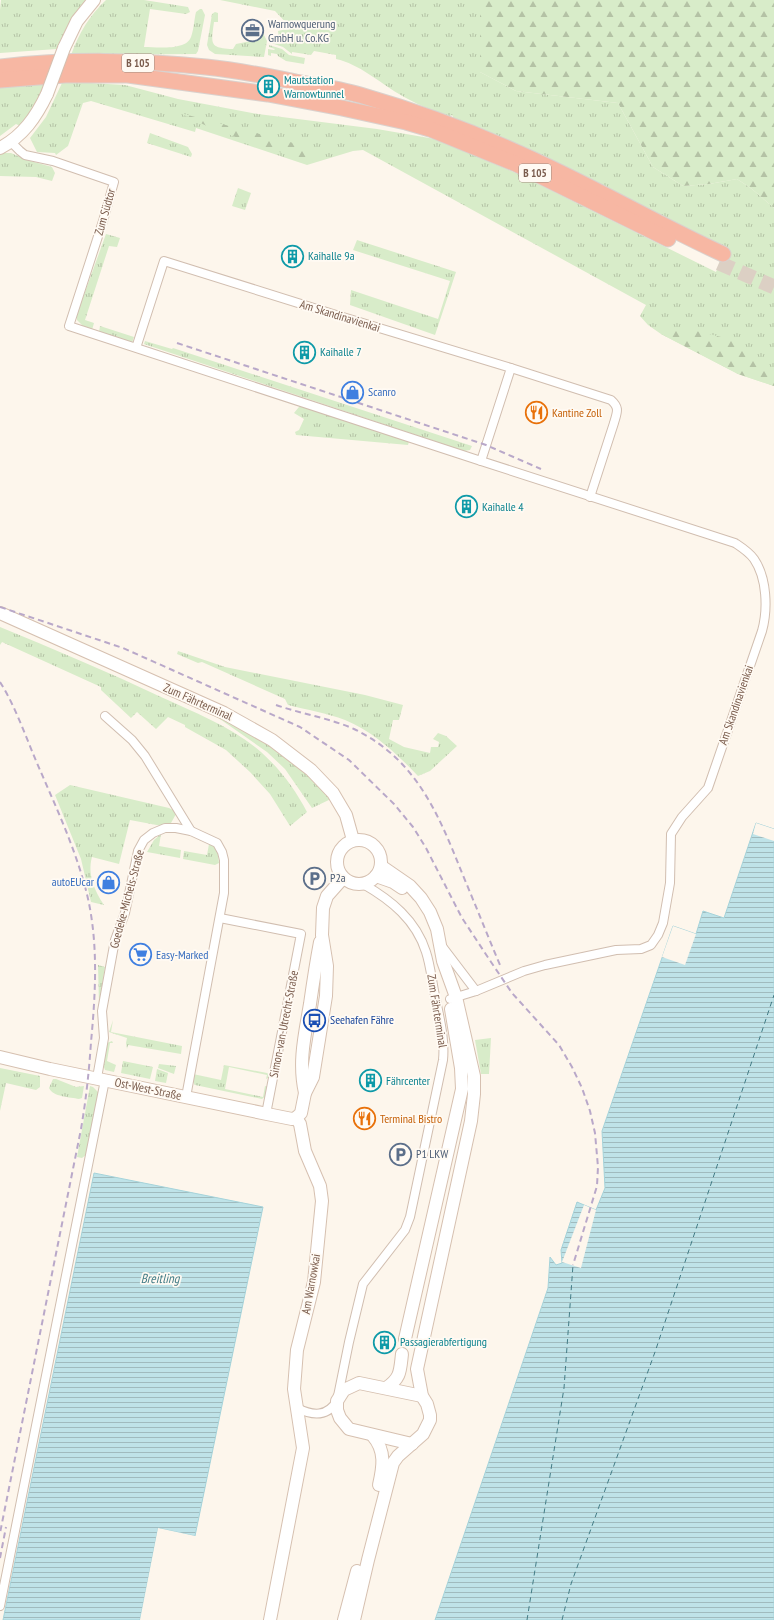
<svg xmlns="http://www.w3.org/2000/svg" width="774" height="1620" viewBox="0 0 774 1620" font-family="'PT Sans Narrow',sans-serif">
<defs>
<pattern id="grass-tufts" width="24" height="20" patternUnits="userSpaceOnUse"><rect width="24" height="20" fill="#d8ecc9"/><path d="M3 7l-1-3M5 7V3M7 7l1-3M15 17l-1-3M17 17v-4M19 17l1-3" fill="none" stroke="#b4c2a5"/></pattern>
<pattern id="forest-firs" width="22" height="20" patternUnits="userSpaceOnUse"><rect width="22" height="20" fill="#d8ecc9"/><path d="M5 1l3.5 6h-7zM16 11l3.5 6h-7z" fill="#b4c2a5"/></pattern>
<pattern id="water-rules" width="6" height="5" patternUnits="userSpaceOnUse"><rect width="6" height="5" fill="#bfe3e8"/><path d="M0 2.5h6" fill="none" stroke="#a0bbbe"/></pattern>
</defs>
<rect width="100%" height="100%" fill="#fdf6ec"/>
<g fill="url(#grass-tufts)">
<path d="M1 0H88L64 38H62L57 49 0 53V10Z"/>
<path d="M106 0H144L188 7 190 12 186 14 150 9 144 47C156 47 186 51 191 37 194 29 194 20 196 12L200 9H202L205 15 198 51 196 54 71 55C79 33 89 16 106 0Z"/>
<path d="M220 0H480V72L516 91 618 103 653 167 683 186 709 184 737 179 752 189 774 208V386L738 374 661 334 648 325 640 316 646 305 363 150 353 151 307 165 196 128 195 132 91 101 83 103 68 146 56 155 55 153 37 152 30 138 46 117 62 83H90L125 85 178 99 258 114 377 129 435 139 516 173 716 272 726 247 453 118V116L451 115 450 118C433 110 415 104 399 94 379 82 359 64 336 59V55L314 51 311 55 292 52V54L283 47 271 43V41L279 38 278 31 291 28 275 11Z"/>
<path d="M215 12 218 13V22H214C211 44 209 48 233 49L236 44 261 39 260 31H262L267 41 264 57 215 54 209 50 207 45 212 14Z"/>
<path d="M269 45 282 49 289 55 305 58 304 64 286 61 278 56 277 54 271 53V56L268 55V49L274 50 275 49 269 47Z"/>
<path d="M44 83 39 100 20 126 16 124 0 136V88Z"/>
<path d="M150 133 188 147 192 154 191 157 147 143Z"/>
<path d="M0 153H11L27 160 52 167 55 173 52 181 36 177 0 176Z"/>
<path d="M238 188 251 193 245 210 232 206Z"/>
<path d="M106 234 120 238 117 247 109 246 85 320 94 323 92 330 85 328 77 320V314Z"/>
<path d="M357 240 456 272 435 335 350 305 351 290 438 319 450 281 353 250Z"/>
<path d="M100 326 134 337 132 343 99 332Z"/>
<path d="M145 341 172 349 173 348 472 446 470 450 464 451 144 344Z"/>
<path d="M303 402 410 438 408 445 296 435 295 432 299 430 304 419 294 413Z"/>
<path d="M0 627C54 649 108 672 161 697 196 713 232 727 261 752 280 769 295 789 307 812L290 826 270 794 250 772 226 750 185 727V725L168 717 156 729 137 712 131 718 101 690V687L2 642 0 645Z"/>
<path d="M178 651 225 667 365 695 403 705 399 720H393L389 739 404 747 430 753 431 747H438L439 742 433 739 438 733 446 736 457 746 430 771 418 776C397 754 374 732 345 720 327 713 307 710 288 705L285 699 202 662 198 663 177 654Z"/>
<path d="M217 717 256 735 311 775 331 799 312 808 285 769 267 752Z"/>
<path d="M70 785 169 808 175 811 176 814 171 823 162 826 130 820 119 864 92 857C87 875 95 891 104 905L91 902 81 859 55 795Z"/>
<path d="M161 834 159 846 181 850 180 858 147 852 154 840Z"/>
<path d="M209 844 217 847 219 863 215 865 183 859 184 851 207 855Z"/>
<path d="M98 965 105 967 99 1004Z"/>
<path d="M113 1020 111 1032 182 1046 181 1054 128 1045 127 1049 126 1043 127 1038 109 1032Z"/>
<path d="M491 1038 489 1074H481L475 1040Z"/>
<path d="M112 1041 113 1043H110L107 1061 116 1065 114 1072 105 1070 103 1064 107 1043Z"/>
<path d="M123 1061 153 1067 150 1079 121 1073Z"/>
<path d="M159 1064 176 1066 174 1074 158 1068Z"/>
<path d="M224 1065 267 1073 271 1076 266 1079 267 1075 229 1067 225 1089 263 1097 265 1086 268 1087 267 1095 262 1099 195 1085 193 1082V1074L221 1080Z"/>
<path d="M0 1068 40 1076V1087L36 1090 6 1083 0 1111Z"/>
<path d="M157 1069 168 1073 166 1083 155 1081Z"/>
<path d="M53 1079H56L76 1087 84 1086 82 1098 79 1099C70 1097 53 1097 49 1088Z"/>
<path d="M90 1086 93 1087 98 1092V1097L86 1155 82 1158 77 1157Z"/>
</g>
<g fill="url(#forest-firs)">
<path d="M480 0H774V208L752 189 737 179 709 184 683 186 653 167 618 103 516 91 480 72Z"/>
<path d="M180 113 320 150 311 163 213 129Z"/>
<path d="M685 328 737 341 772 377H774V386L738 374 661 334 663 331Z"/>
</g>
<g fill="url(#water-rules)" stroke="#a5d3da">
<path d="M756 823 774 829V1620H435L548 1288 550 1257 556 1265 562 1263 561 1250 577 1202 596 1210 605 1188 602 1131 673 926 696 934 703 911 724 918Z"/>
<path d="M94 1173 263 1207 195 1536 158 1528 140 1620H3Z"/>
</g>
<g fill="#fdf6ec">
<path d="M756 823 774 829V841L753 834Z"/>
<path d="M673 926 696 934 685 965 662 957Z"/>
<path d="M584 1205 596 1210 581 1268 562 1262Z"/>
<path d="M158 1528 195 1536V1538L160 1531 142 1620H140Z"/>
</g>
<g fill="none" stroke-linecap="round" stroke-linejoin="round">
<g stroke="#437c86" stroke-width="1" stroke-dasharray="5 4" stroke-linecap="butt">
<path d="M527 1620 564 1388 573 1265"/>
<path d="M562 1620 571 1584 655 1352 774 995"/>
</g>
<path stroke="#dcd0c4" stroke-width="15" stroke-dasharray="15 8" stroke-linecap="butt" d="M719 263 774 287"/>
<defs>
<g id="street">
<path d="M11 142 20 151 25 155 53 161 114 182 103 221 69 326 481 461 511 368 333 314 164 261 136 348"/>
<path d="M511 368 611 400C620 408 617 412 614 423L590 497"/>
<path d="M105 716 132 740 145 756 191 831"/>
<path d="M220 918 301 934 266 1114"/>
<path d="M441 945 476 991"/>
<path d="M450 999 476 991 524 971 545 965 616 950 641 949 651 945 658 935 663 923 670 883 671 834 682 817 708 788 762 631C768 609 767 578 754 559 749 552 741 547 735 543L481 461"/>
<path d="M97 1078 104 1038 102 1011 115 940 125 913 138 851 144 840 153 833 165 828H176L191 831 217 843 222 852 224 860V893L186 1097"/>
<path d="M297 1408C313 1416 327 1417 337 1401L349 1342 363 1284 405 1230 410 1217 443 1060C445 1040 440 1020 436 1000 432 984 431 967 426 952 416 920 391 900 363 884"/>
<path d="M0 1606 105 1080"/>
</g>
<g id="secondary">
<path d="M64 48 77 21 94 0"/>
<path d="M0 148C23 136 36 117 47 94"/>
<path d="M0 613 224 713 272 740 311 770 333 793 346 815 353 840"/>
<circle cx="359" cy="862" r="22"/>
<path d="M376 876 393 882 402 888"/>
<path d="M0 1057 50 1069 272 1115 292 1119 296 1118"/>
<path d="M305 1093C298 1062 305 1034 310 1004 313 983 316 963 320 942"/>
<path d="M296 1118 301 1113 305 1093 313 1077 326 996 327 966 322 935 323 908 327 896 343 878"/>
<path d="M405 1339 462 1089 461 1068 451 1009"/>
<path d="M386 1388C401 1378 400 1371 402 1354"/>
<path d="M373 1436C386 1451 383 1467 379 1485"/>
<path d="M412 1444 349 1429 340 1418 337 1410V1401L344 1390 359 1383 422 1396"/>
<path d="M270 1620 303 1448 294 1389 297 1350 314 1282 322 1201 320 1186 305 1151 300 1124 296 1118"/>
<path d="M344 1620 357 1571"/>
<path d="M354 1620 368 1560 393 1463 398 1456 423 1434 430 1420V1415L427 1404 422 1396 417 1369 471 1121 474 1094V1076L456 997 443 961 437 929 430 912 421 898 410 886 381 866"/>
</g>
<g id="highway">
<path d="M0 67C65 59 141 60 206 67 236 70 267 76 296 82 318 86 339 89 360 95 412 110 465 129 514 151 586 182 653 222 723 254"/>
<path d="M0 80 65 75H128L268 94 342 108 406 122 430 129 516 164 668 239"/>
</g>
</defs>
<use href="#street" stroke="#d1beb0" stroke-width="10"/>
<use href="#secondary" stroke="#d6c0b0" stroke-width="14"/>
<use href="#highway" stroke="#dad1cd" stroke-width="17"/>
<use href="#street" stroke="#fff" stroke-width="8"/>
<use href="#secondary" stroke="#fff" stroke-width="12"/>
<use href="#highway" stroke="#f7b7a3" stroke-width="15"/>
<g stroke="#b9a8c9" stroke-width="2" stroke-dasharray="6 4" stroke-linecap="butt">
<path d="M177 343 486 445 541 469"/>
<path d="M0 607 123 648 300 727 349 760 394 804 413 827 426 848 462 918 491 962 512 993 559 1045 572 1067 582 1088 590 1111 595 1133 598 1167 597 1186 573 1265"/>
<path d="M0 682C17 709 27 741 40 770 56 807 73 844 84 883 99 935 96 989 91 1042 89 1072 86 1100 81 1129L0 1533"/>
<path d="M276 705C302 714 329 718 354 729 416 759 438 813 462 873 475 904 487 934 500 965"/>
<path d="M0 1558 6 1527"/>
</g>
<defs>
<path id="secondary-bridge" d="M47 94 64 48"/>
</defs>
<use href="#secondary-bridge" stroke="#d6c0b0" stroke-width="14" stroke-linecap="butt"/>
<use href="#secondary-bridge" stroke="#fff" stroke-width="12"/>
</g>
<defs>
<symbol id="office-ring" viewBox="-11 -11 22 22"><circle r="9.5" fill="#fffaf3" stroke="#5c6f8a" stroke-width="1.5"/><path d="M-6-3h4V-5.5h4V-3h4V5H-6ZM-1-4.5V-3h2v-1.5ZM-6 0V1H6V0Z" fill="#5c6f8a"/></symbol>
<symbol id="building-ring" viewBox="-11 -11 22 22"><circle r="9.5" fill="#fffaf3" stroke="#0f9aa8" stroke-width="1.5"/><path d="M-4-6H4V6H1V3H-1V6H-4ZM-2.5-4.3h1.7v1.8h-1.7ZM.8-4.3h1.7v1.8H.8ZM-2.5-1h1.7V.8h-1.7ZM.8-1h1.7V.8H.8Z" fill="#0f9aa8"/></symbol>
<symbol id="shop-ring" viewBox="-11 -11 22 22"><circle r="9.5" fill="#fffaf3" stroke="#3f7fe0" stroke-width="1.5"/><path d="M-5-2.5h2.3a2.7 3.5 0 0 1 5.4 0H5L5.5 6h-11ZM-1.5-2.5h3a1.5 2.3 0 0 0-3 0Z" fill="#3f7fe0"/></symbol>
<symbol id="restaurant-ring" viewBox="-11 -11 22 22"><circle r="9.5" fill="#fffaf3" stroke="#e8710a" stroke-width="1.5"/><path d="M-5-6h1v4h1v-4h1v4h1v-4h1v5L-1.5 .5V6h-2V.5L-5-1ZM5-6V6H3V1.5H1.5Q1.5-4 5-6Z" fill="#e8710a"/></symbol>
<symbol id="parking-ring" viewBox="-11 -11 22 22"><circle r="9.5" fill="#fffaf3" stroke="#5c6f8a" stroke-width="1.5"/><path d="M-3.5-5.5H1a3.5 3.5 0 0 1 0 7H-1V5.5H-3.5ZM-1-3.4V-.6H.8a1.4 1.4 0 0 0 0-2.8Z" fill="#5c6f8a"/></symbol>
<symbol id="supermarket-ring" viewBox="-11 -11 22 22"><circle r="9.5" fill="#fffaf3" stroke="#3f7fe0" stroke-width="1.5"/><path d="M-6-5.5h2.5l.6 2H6L4.5 2H-2.5L-4.4-4H-6ZM-1.5 3.2a1.3 1.3 0 1 0 .1 0ZM3 3.2a1.3 1.3 0 1 0 .1 0Z" fill="#3f7fe0"/></symbol>
<symbol id="bus-ring" viewBox="-11 -11 22 22"><circle r="9.5" fill="#fffaf3" stroke="#1a4fb4" stroke-width="1.5"/><path d="M-5-6H5V4H4V6H2V4H-2V6H-4V4H-5ZM-3.5-4V0h7V-4ZM-3.5 1.2v1.5H-2V1.2ZM2 1.2v1.5H3.5V1.2Z" fill="#1a4fb4"/></symbol>
</defs>
<g fill-rule="evenodd">
<use href="#office-ring" x="240" y="18" width="25" height="25"/>
<use href="#building-ring" x="256" y="74" width="25" height="25"/>
<use href="#building-ring" x="280" y="244" width="25" height="25"/>
<use href="#building-ring" x="292" y="340" width="25" height="25"/>
<use href="#shop-ring" x="340" y="380" width="25" height="25"/>
<use href="#restaurant-ring" x="524" y="400" width="25" height="25"/>
<use href="#building-ring" x="454" y="494" width="25" height="25"/>
<use href="#parking-ring" x="302" y="866" width="25" height="25"/>
<use href="#shop-ring" x="96" y="870" width="25" height="25"/>
<use href="#supermarket-ring" x="128" y="942" width="25" height="25"/>
<use href="#bus-ring" x="302" y="1008" width="25" height="25"/>
<use href="#building-ring" x="358" y="1068" width="25" height="25"/>
<use href="#restaurant-ring" x="352" y="1106" width="25" height="25"/>
<use href="#parking-ring" x="388" y="1142" width="25" height="25"/>
<use href="#building-ring" x="372" y="1330" width="25" height="25"/>
</g>
<g text-anchor="middle" stroke-width="3.5" stroke-linejoin="round" paint-order="stroke">
<g fill="#fffaf3" stroke="#a28b7f" stroke-width="1">
<rect x="122" y="54" width="32" height="18" rx="3"/>
<rect x="519" y="164" width="32" height="18" rx="3"/>
</g>
<g font-size="11" font-weight="bold" fill="#7a5c4d">
<text x="138" y="67">B 105</text>
<text x="535" y="177">B 105</text>
</g>
<g font-size="12" fill="#4e5e75" stroke="#fffaf3" text-anchor="start">
<text x="268" y="28">Warnowquerung<tspan x="268" dy="14">GmbH u. Co.KG</tspan></text>
<text x="330" y="882">P2a</text>
<text x="416" y="1158">P1 LKW</text>
</g>
<g font-size="12" fill="#0d838f" stroke="#fffaf3" text-anchor="start">
<text x="284" y="84">Mautstation<tspan x="284" dy="14">Warnowtunnel</tspan></text>
<text x="308" y="260">Kaihalle 9a</text>
<text x="320" y="356">Kaihalle 7</text>
<text x="482" y="511">Kaihalle 4</text>
<text x="386" y="1085">Fährcenter</text>
<text x="400" y="1346">Passagierabfertigung</text>
</g>
<g font-size="12" fill="#7a5c4d" stroke="#fffaf3">
<text transform="translate(105 212) rotate(-74)" y="4">Zum Südtor</text>
<text transform="translate(340 316) rotate(17)" y="4">Am Skandinavienkai</text>
<text transform="translate(198 702) rotate(24)" y="4">Zum Fährterminal</text>
<text transform="translate(736 705) rotate(-71)" y="4">Am Skandinavienkai</text>
<text transform="translate(127 899) rotate(-75)" y="4">Goedeke-Michels-Straße</text>
<text transform="translate(437 1011) rotate(81)" y="4">Zum Fährterminal</text>
<text transform="translate(284 1024) rotate(-79)" y="4">Simon-van-Utrecht-Straße</text>
<text transform="translate(148 1089) rotate(12)" y="4">Ost-West-Straße</text>
<text transform="translate(311 1284) rotate(-80)" y="4">Am Warnowkai</text>
</g>
<g font-size="12" fill="#366cbe" stroke="#fffaf3" text-anchor="start">
<text x="368" y="396">Scanro</text>
<text x="94" y="886" text-anchor="end">autoEUcar</text>
<text x="156" y="959">Easy-Marked</text>
</g>
<g font-size="12" fill="#c56008" stroke="#fffaf3" text-anchor="start">
<text x="552" y="417">Kantine Zoll</text>
<text x="380" y="1123">Terminal Bistro</text>
</g>
<g font-size="12" fill="#164399" stroke="#fffaf3" text-anchor="start">
<text x="330" y="1024">Seehafen Fähre</text>
</g>
<g font-size="13" font-style="italic" fill="#437c86" stroke="#fffaf3">
<text x="160" y="1283">Breitling</text>
</g>
</g>
</svg>
